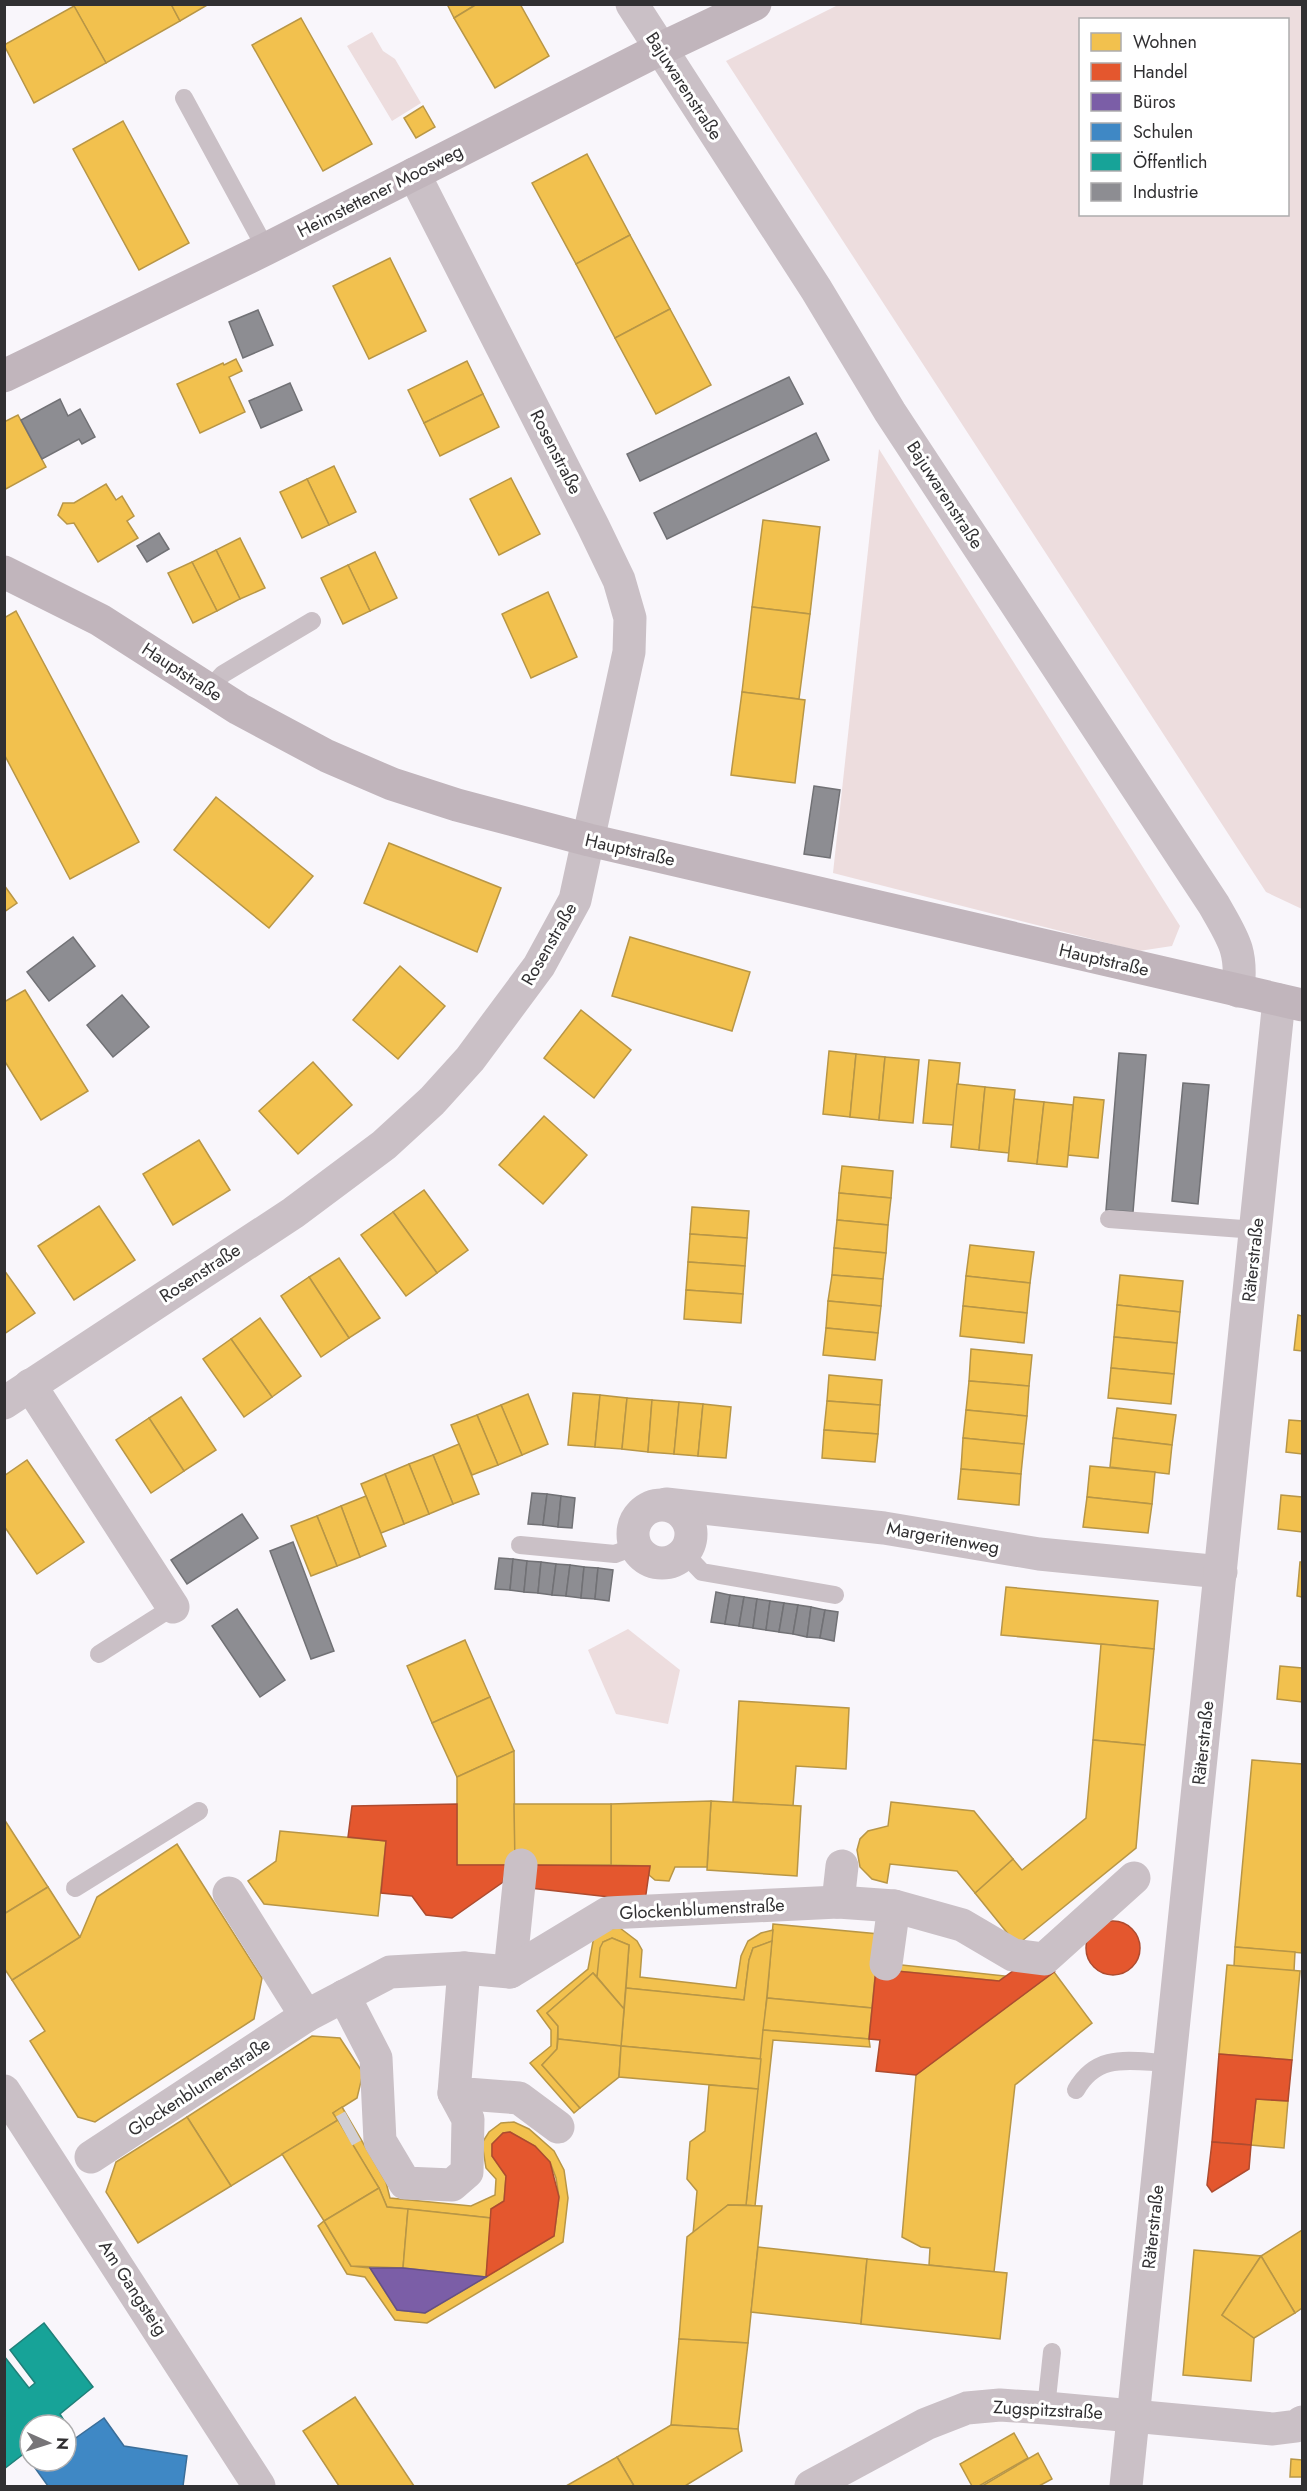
<svg xmlns="http://www.w3.org/2000/svg" width="1307" height="2491" viewBox="0 0 1307 2491" font-family="Jost,sans-serif">
<rect width="100%" height="100%" fill="#f9f6fb"/>
<g fill="#edddde" fill-rule="evenodd">
<path d="M838 5H1302V909L1266 892 726 61ZM1080 20H1288V214H1080Z"/>
<path d="M372 32 383 51 395 59 421 103 392 121 347 46Z"/>
<path d="M879 449 1180 926 1172 946 1139 951 833 873Z"/>
<path d="M628 1629 680 1670 668 1724 616 1714 588 1650Z"/>
</g>
<g fill="#f2c14e" stroke="#b89646" stroke-width="1.5">
<path d="M77 4H171L180 21 106 63 74 6Z"/>
<path d="M171 4H209L180 21Z"/>
<path d="M447 4H477L454 18Z"/>
<path d="M477 4H520L549 56 495 88 454 18Z"/>
<path d="M74 6 106 63 34 103 4 45Z"/>
<path d="M301 18 372 144 323 171 252 45Z"/>
<path d="M423 106 435 127 416 138 404 118Z"/>
<path d="M123 121 189 243 139 270 73 149Z"/>
<path d="M587 154 630 235 576 264 532 183Z"/>
<path d="M630 235 670 309 615 338 576 264Z"/>
<path d="M390 258 426 331 369 359 333 286Z"/>
<path d="M670 309 711 385 656 414 615 338Z"/>
<path d="M236 359 242 371 229 377 245 412 200 433 177 384 223 363 224 365Z"/>
<path d="M467 361 483 394 424 423 408 390Z"/>
<path d="M483 394 499 427 440 456 424 423Z"/>
<path d="M18 415 46 467 4 490V422Z"/>
<path d="M334 466 356 512 329 525 307 479Z"/>
<path d="M511 478 540 534 499 555 470 499Z"/>
<path d="M307 479 329 525 302 538 280 492Z"/>
<path d="M106 484 116 500 122 496 134 516 127 521 138 538 98 562 74 523 67 524 58 515 63 503H74Z"/>
<path d="M763 520 820 527 810 614 752 607Z"/>
<path d="M240 538 265 588 240 599 216 550Z"/>
<path d="M216 550 240 599 217 611 192 562Z"/>
<path d="M375 552 397 598 370 611 348 565Z"/>
<path d="M192 562 217 611 193 623 168 573Z"/>
<path d="M348 565 370 611 343 624 321 578Z"/>
<path d="M548 592 577 657 531 678 502 614Z"/>
<path d="M752 607 810 614 799 699 742 692Z"/>
<path d="M16 611 139 842 70 879 4 754V618Z"/>
<path d="M742 692 805 700 795 783 731 775Z"/>
<path d="M216 797 313 876 269 928 174 850Z"/>
<path d="M389 843 501 888 477 952 364 903Z"/>
<path d="M4 885 17 903 4 912Z"/>
<path d="M630 937 750 972 732 1031 612 996Z"/>
<path d="M400 966 445 1006 398 1059 353 1020Z"/>
<path d="M25 990 88 1091 41 1120 4 1060V1002Z"/>
<path d="M581 1010 631 1050 594 1098 544 1058Z"/>
<path d="M829 1051 856 1054 850 1117 823 1114Z"/>
<path d="M856 1054 885 1057 879 1120 850 1117Z"/>
<path d="M885 1057 919 1060 913 1123 879 1120Z"/>
<path d="M929 1060 960 1063 954 1125 923 1123Z"/>
<path d="M313 1062 352 1105 298 1154 259 1111Z"/>
<path d="M957 1084 985 1087 979 1150 951 1147Z"/>
<path d="M985 1087 1015 1090 1009 1153 979 1150Z"/>
<path d="M1074 1097 1104 1100 1098 1158 1068 1155Z"/>
<path d="M1014 1099 1044 1102 1037 1164 1008 1161Z"/>
<path d="M1044 1102 1073 1105 1067 1167 1037 1164Z"/>
<path d="M544 1116 587 1155 543 1204 499 1165Z"/>
<path d="M199 1140 230 1190 173 1225 143 1174Z"/>
<path d="M842 1166 893 1171 891 1198 839 1193Z"/>
<path d="M424 1190 468 1250 437 1273 393 1212Z"/>
<path d="M839 1193 891 1198 888 1225 837 1220Z"/>
<path d="M99 1206 135 1260 74 1300 38 1246Z"/>
<path d="M692 1207 749 1211 747 1238 690 1234Z"/>
<path d="M393 1212 437 1273 406 1296 361 1235Z"/>
<path d="M837 1220 888 1225 886 1253 834 1248Z"/>
<path d="M690 1234 747 1238 745 1266 688 1262Z"/>
<path d="M970 1245 1034 1252 1030 1283 966 1276Z"/>
<path d="M834 1248 886 1253 883 1279 832 1275Z"/>
<path d="M339 1258 380 1318 349 1338 309 1277Z"/>
<path d="M688 1262 745 1266 743 1294 686 1290Z"/>
<path d="M4 1270 35 1313 4 1334Z"/>
<path d="M832 1275 883 1279 881 1306 828 1301Z"/>
<path d="M1120 1275 1183 1281 1180 1312 1117 1305Z"/>
<path d="M966 1276 1030 1283 1027 1313 963 1306Z"/>
<path d="M309 1277 349 1338 321 1357 281 1296Z"/>
<path d="M686 1290 743 1294 741 1323 684 1319Z"/>
<path d="M828 1301 881 1306 878 1333 826 1328Z"/>
<path d="M1117 1305 1180 1312 1177 1343 1114 1337Z"/>
<path d="M963 1306 1027 1313 1024 1343 960 1336Z"/>
<path d="M1298 1315 1302 1316V1351L1294 1350Z"/>
<path d="M260 1318 301 1376 272 1397 231 1339Z"/>
<path d="M826 1328 878 1333 875 1360 823 1355Z"/>
<path d="M1114 1337 1177 1343 1174 1374 1111 1368Z"/>
<path d="M231 1339 272 1397 244 1417 203 1359Z"/>
<path d="M971 1349 1032 1355 1029 1386 969 1381Z"/>
<path d="M1111 1368 1174 1374 1171 1404 1108 1398Z"/>
<path d="M829 1375 882 1380 880 1405 827 1401Z"/>
<path d="M969 1381 1029 1386 1027 1416 966 1410Z"/>
<path d="M573 1393 600 1395 595 1447 568 1445Z"/>
<path d="M528 1394 548 1444 522 1455 501 1405Z"/>
<path d="M600 1395 627 1398 622 1449 595 1447Z"/>
<path d="M181 1397 216 1450 184 1471 149 1418Z"/>
<path d="M627 1398 652 1400 648 1452 622 1449Z"/>
<path d="M652 1400 679 1402 674 1454 648 1452Z"/>
<path d="M827 1401 880 1405 878 1434 824 1430Z"/>
<path d="M679 1402 703 1404 698 1456 674 1454Z"/>
<path d="M703 1404 731 1407 726 1458 698 1456Z"/>
<path d="M501 1405 522 1455 498 1465 477 1415Z"/>
<path d="M1117 1408 1176 1415 1172 1445 1113 1438Z"/>
<path d="M966 1410 1027 1416 1024 1444 963 1438Z"/>
<path d="M477 1415 498 1465 472 1475 451 1425Z"/>
<path d="M149 1418 184 1471 151 1493 116 1440Z"/>
<path d="M1289 1420 1302 1421V1454L1286 1452Z"/>
<path d="M824 1430 878 1434 875 1462 822 1458Z"/>
<path d="M963 1438 1024 1444 1021 1474 961 1469Z"/>
<path d="M1113 1438 1172 1445 1169 1474 1110 1467Z"/>
<path d="M459 1444 479 1494 453 1504 433 1455Z"/>
<path d="M433 1455 453 1504 429 1514 409 1464Z"/>
<path d="M27 1460 84 1542 37 1574 4 1526V1476Z"/>
<path d="M409 1464 429 1514 404 1524 385 1474Z"/>
<path d="M1090 1466 1155 1472 1152 1504 1087 1497Z"/>
<path d="M961 1469 1021 1474 1019 1505 958 1499Z"/>
<path d="M385 1474 404 1524 381 1533 361 1484Z"/>
<path d="M1281 1495 1302 1497V1532L1278 1529Z"/>
<path d="M366 1496 386 1546 360 1557 341 1506Z"/>
<path d="M1087 1497 1152 1504 1148 1533 1083 1527Z"/>
<path d="M341 1506 360 1557 337 1566 317 1516Z"/>
<path d="M317 1516 337 1566 311 1576 291 1526Z"/>
<path d="M1300 1562H1302V1597L1297 1596Z"/>
<path d="M1006 1587 1158 1601 1154 1649 1001 1635Z"/>
<path d="M465 1640 490 1697 432 1723 407 1666Z"/>
<path d="M1101 1644 1154 1649 1145 1745 1093 1740Z"/>
<path d="M1280 1666 1302 1668V1702L1277 1699Z"/>
<path d="M490 1697 514 1751 457 1777 432 1723Z"/>
<path d="M739 1701 849 1708 846 1769 796 1766 793 1806 733 1802Z"/>
<path d="M1093 1740 1145 1745 1136 1848 1017 1945 975 1893 1013 1859 1022 1870 1086 1818Z"/>
<path d="M514 1751 515 1865H457V1777Z"/>
<path d="M1252 1760 1302 1764V1953L1235 1947Z"/>
<path d="M711 1801 801 1806 797 1876 707 1870Z"/>
<path d="M711 1801 707 1867H675L669 1881 655 1880 649 1875 650 1866 611 1865V1804Z"/>
<path d="M891 1802 974 1811 1013 1859 975 1893 957 1871 890 1864 887 1883 872 1879 860 1867 857 1850 860 1839 868 1831 888 1826Z"/>
<path d="M514 1804H611V1865H515Z"/>
<path d="M4 1819 48 1887 4 1914Z"/>
<path d="M280 1831 386 1841 378 1916 264 1904 248 1881 276 1861Z"/>
<path d="M177 1844 262 1978 254 2019 95 2122 78 2117 30 2041 45 2031 12 1980 80 1937 97 1897Z"/>
<path d="M48 1887 80 1937 12 1980 4 1968V1914Z"/>
<path d="M773 1924 879 1934 872 2008 767 1998Z"/>
<path d="M620 1928 637 1941 642 1950 640 1977 736 1988 741 1956 748 1941 761 1933 773 1930 772 1941 753 1948 749 1960 744 2000 626 1988 629 1945 612 1938 603 1942 597 1977 593 1973 547 2013 558 2026 557 2049 542 2065 580 2108 574 2113 530 2063 551 2046V2030L537 2011 588 1969 594 1936 604 1929Z"/>
<path d="M612 1938 629 1945 624 2009 597 1977 600 1948 603 1942Z"/>
<path d="M772 1941 761 2059 621 2046 626 1988 744 2000 749 1960 753 1948Z"/>
<path d="M1235 1947 1295 1952 1294 1971 1234 1966Z"/>
<path d="M883 1963 1005 1976 999 1981 876 1969Z"/>
<path d="M1227 1965 1300 1971 1292 2060 1219 2054Z"/>
<path d="M1054 1972 1092 2023 1015 2085 994 2272 929 2265 930 2248 921 2247 902 2237 916 2075Z"/>
<path d="M593 1973 624 2009 621 2046 558 2039V2026L547 2013Z"/>
<path d="M767 1998 872 2008 869 2039 763 2030Z"/>
<path d="M763 2030 869 2039 870 2047 773 2040 755 2206 746 2205Z"/>
<path d="M312 2036 340 2038 363 2073 357 2098 333 2113 338 2120 231 2186 187 2117Z"/>
<path d="M558 2039 621 2046 619 2077 580 2108 542 2065 557 2049Z"/>
<path d="M621 2046 761 2059 758 2089 619 2077Z"/>
<path d="M709 2085 758 2089 746 2205H728L693 2234 697 2191 687 2179 690 2142 705 2131Z"/>
<path d="M1256 2099 1288 2101 1284 2148 1251 2145Z"/>
<path d="M342 2107 386 2182 390 2198 471 2206 495 2195 496 2179 486 2168 482 2143 489 2132 501 2123 514 2122 529 2129 554 2151 564 2170 568 2198 563 2242 427 2323 395 2320 365 2277 347 2274 318 2226 324 2221 351 2266 370 2268 397 2310 425 2313 554 2236 559 2197 556 2178 550 2162 535 2146 510 2132 503 2133 492 2144V2156L506 2176 504 2201 491 2209V2218L387 2207 379 2188 333 2113Z"/>
<path d="M187 2117 231 2186 138 2243 106 2192 116 2162Z"/>
<path d="M338 2120 379 2188 324 2221 282 2154Z"/>
<path d="M379 2188 387 2207 408 2209 403 2268 351 2266 324 2221Z"/>
<path d="M728 2205 762 2206 748 2343 679 2339 687 2237Z"/>
<path d="M408 2209 491 2218 486 2277 403 2268Z"/>
<path d="M1302 2230V2308L1295 2313 1261 2256Z"/>
<path d="M758 2247 867 2259 861 2324 751 2312Z"/>
<path d="M1194 2250 1261 2256 1222 2315 1254 2338 1251 2381 1183 2375Z"/>
<path d="M1261 2256 1295 2313 1254 2338 1222 2315Z"/>
<path d="M867 2259 1007 2273 1000 2339 861 2324Z"/>
<path d="M679 2339 748 2343 738 2429 671 2425Z"/>
<path d="M355 2397 414 2486H339L303 2431Z"/>
<path d="M671 2425 738 2429 742 2451 685 2486H634L617 2457Z"/>
<path d="M1014 2433 1028 2458 979 2486H972L960 2464Z"/>
<path d="M1038 2453 1052 2479 1039 2486H982Z"/>
<path d="M617 2457 634 2486H566Z"/>
<path d="M1291 2459 1302 2460V2477H1290Z"/>
</g>
<g fill="#e4572e" stroke="#ae4b2f" stroke-width="1.5">
<path d="M457 1804V1865H506L503 1882 452 1918 426 1915 412 1896 381 1893 386 1841 348 1837 352 1806Z"/>
<path d="M529 1865 650 1866 645 1901 530 1888Z"/>
<circle cx="1113" cy="1948" r="27"/>
<path d="M1017 1968 1054 1972 916 2075 876 2071 880 2040 869 2039 876 1969 999 1981Z"/>
<path d="M1219 2054 1292 2060 1288 2101 1256 2099 1251 2145 1212 2142Z"/>
<path d="M510 2132 535 2146 550 2162 559 2197 554 2236 486 2277 491 2209 504 2201 506 2176 492 2156V2144L503 2133Z"/>
<path d="M1212 2142 1251 2145 1249 2169 1212 2192 1207 2185Z"/>
</g>
<path fill="#7b5ea7" stroke="#655084" stroke-width="1.5" d="M370 2268H403L486 2277 425 2313 397 2310Z"/>
<path fill="#3f88c5" stroke="#3b6e99" stroke-width="1.5" d="M104 2418 124 2446 187 2456 183 2486H48L35 2468 45 2461H66V2445Z"/>
<path fill="#17a398" stroke="#1f8079" stroke-width="1.5" d="M44 2323 93 2387 60 2414 65 2422 61 2425H30V2449L4 2469V2356L29 2388 35 2383 10 2350Z"/>
<g fill="#8d8d92" stroke="#717175" stroke-width="1.5">
<path d="M258 310 273 345 243 358 229 322Z"/>
<path d="M789 377 803 404 640 481 627 454Z"/>
<path d="M290 383 302 410 261 428 249 401Z"/>
<path d="M60 399 68 416 80 409 95 437 82 444 79 439 42 459 21 420Z"/>
<path d="M816 433 829 460 667 539 654 513Z"/>
<path d="M159 533 169 549 147 562 137 546Z"/>
<path d="M814 786 840 790 830 858 804 854Z"/>
<path d="M73 937 95 966 49 1001 27 972Z"/>
<path d="M122 995 149 1027 113 1057 87 1025Z"/>
<path d="M1119 1053 1146 1055 1133 1212 1106 1210Z"/>
<path d="M1183 1083 1209 1085 1198 1204 1172 1201Z"/>
<path d="M532 1493 547 1494 543 1525 528 1524Z"/>
<path d="M547 1494 561 1496 558 1527 543 1525Z"/>
<path d="M561 1496 575 1498 572 1528 558 1527Z"/>
<path d="M242 1514 258 1538 187 1584 171 1560Z"/>
<path d="M293 1542 334 1651 311 1659 270 1551Z"/>
<path d="M499 1558 513 1559 510 1590 495 1589Z"/>
<path d="M513 1559 527 1561 524 1592 510 1590Z"/>
<path d="M527 1561 541 1562 538 1593 524 1592Z"/>
<path d="M541 1562 556 1564 552 1595 538 1593Z"/>
<path d="M556 1564 570 1565 566 1596 552 1595Z"/>
<path d="M570 1565 584 1567 581 1598 566 1596Z"/>
<path d="M584 1567 598 1568 595 1599 581 1598Z"/>
<path d="M598 1568 613 1570 609 1601 595 1599Z"/>
<path d="M716 1592 730 1595 725 1624 711 1622Z"/>
<path d="M730 1595 744 1597 739 1626 725 1624Z"/>
<path d="M744 1597 757 1599 753 1628 739 1626Z"/>
<path d="M757 1599 770 1601 766 1630 753 1628Z"/>
<path d="M770 1601 784 1603 779 1632 766 1630Z"/>
<path d="M784 1603 798 1605 793 1634 779 1632Z"/>
<path d="M798 1605 811 1607 807 1637 793 1634Z"/>
<path d="M811 1607 825 1610 820 1638 807 1637Z"/>
<path d="M237 1609 285 1680 260 1697 212 1626Z"/>
<path d="M825 1610 838 1612 834 1641 820 1638Z"/>
</g>
<g fill="none" stroke-linecap="round" stroke-linejoin="round">
<path stroke="#d1ced3" stroke-width="33" stroke-dasharray="33 16" stroke-linecap="butt" d="M344 2131 353 2126"/>
<g stroke="#cac0c6" stroke-width="18">
<path d="M184 98 266 249"/>
<path d="M208 690 223 674 312 621"/>
<path d="M1109 1219 1256 1230"/>
<path d="M520 1545 615 1554 636 1546"/>
<path d="M684 1553 702 1572 835 1595"/>
<path d="M99 1654 173 1607"/>
<path d="M75 1888 199 1811"/>
<path d="M1076 2090C1098 2051 1132 2062 1170 2063"/>
<path d="M1046 2408 1052 2352"/>
</g>
<g stroke="#cac0c6" stroke-width="33">
<path d="M632 4 816 289 890 412 1214 905C1233 939 1243 950 1238 991"/>
<path d="M30 1385 173 1607"/>
<path d="M4 1403 293 1213 384 1145 432 1101 470 1059 539 966 575 900 629 652 630 618 619 580 593 526 414 174"/>
<path d="M666 1504 884 1528 1039 1554 1221 1572"/>
<circle cx="662" cy="1534" r="29"/>
<path d="M229 1893 306 2016"/>
<path d="M838 1902 842 1866"/>
<path d="M886 1964 894 1906"/>
<path d="M464 1968 454 2093 519 2098 558 2127"/>
<path d="M510 1972 521 1865"/>
<path d="M344 1996 376 2058 380 2141 405 2183 452 2185 467 2172 468 2119 454 2093"/>
<path d="M4 2091 259 2486"/>
<path d="M91 2157 306 2016 390 1972 464 1968 510 1972 608 1913 838 1902 894 1906 962 1925 1013 1955 1044 1959 1134 1878"/>
<path d="M811 2486 926 2424 967 2408 1000 2405 1046 2408 1273 2429 1297 2426 1302 2422"/>
<path d="M1126 2486 1279 1000"/>
</g>
<g stroke="#c1b5bc" stroke-width="33">
<path d="M4 376 266 249 660 49 755 4"/>
<path d="M4 572 100 620 239 709 327 756 392 784 457 805 589 840 1302 1005"/>
</g>
</g>
<g text-anchor="middle" stroke-width="6" stroke-linejoin="round" paint-order="stroke">
<g font-size="18" fill="#313032" stroke="#fff">
<text transform="translate(684 86) rotate(57)" y="6">Bajuwarenstraße</text>
<text transform="translate(380 191) rotate(-27)" y="6">Heimstettener Moosweg</text>
<text transform="translate(556 452) rotate(63)" y="6">Rosenstraße</text>
<text transform="translate(945 495) rotate(57)" y="6">Bajuwarenstraße</text>
<text transform="translate(182 672) rotate(33)" y="6">Hauptstraße</text>
<text transform="translate(630 850) rotate(13)" y="6">Hauptstraße</text>
<text transform="translate(549 944) rotate(-60)" y="6">Rosenstraße</text>
<text transform="translate(1104 960) rotate(13)" y="6">Hauptstraße</text>
<text transform="translate(1253 1260) rotate(-84)" y="6">Räterstraße</text>
<text transform="translate(200 1273) rotate(-33)" y="6">Rosenstraße</text>
<text transform="translate(943 1538) rotate(10)" y="6">Margeritenweg</text>
<text transform="translate(1203 1743) rotate(-84)" y="6">Räterstraße</text>
<text transform="translate(702 1909) rotate(-3)" y="6">Glockenblumenstraße</text>
<text transform="translate(199 2087) rotate(-33)" y="6">Glockenblumenstraße</text>
<text transform="translate(1153 2227) rotate(-84)" y="6">Räterstraße</text>
<text transform="translate(133 2288) rotate(57)" y="6">Am Gangsteig</text>
<text transform="translate(1048 2410) rotate(3)" y="6">Zugspitzstraße</text>
</g>
</g>
<rect width="1307" height="2491" fill="none" stroke="#313032" stroke-width="12"/>
<rect x="1079" y="18" width="210" height="198" fill="#ffffff" stroke="#adacad" stroke-width="1.5"/>
<rect x="1091" y="33" width="30" height="18" fill="#f2c14e" stroke="#adacad" stroke-width="1.5"/>
<text x="1133" y="48" font-size="18" fill="#313032">Wohnen</text>
<rect x="1091" y="63" width="30" height="18" fill="#e4572e" stroke="#adacad" stroke-width="1.5"/>
<text x="1133" y="78" font-size="18" fill="#313032">Handel</text>
<rect x="1091" y="93" width="30" height="18" fill="#7b5ea7" stroke="#adacad" stroke-width="1.5"/>
<text x="1133" y="108" font-size="18" fill="#313032">Büros</text>
<rect x="1091" y="123" width="30" height="18" fill="#3f88c5" stroke="#adacad" stroke-width="1.5"/>
<text x="1133" y="138" font-size="18" fill="#313032">Schulen</text>
<rect x="1091" y="153" width="30" height="18" fill="#17a398" stroke="#adacad" stroke-width="1.5"/>
<text x="1133" y="168" font-size="18" fill="#313032">Öffentlich</text>
<rect x="1091" y="183" width="30" height="18" fill="#8d8d92" stroke="#adacad" stroke-width="1.5"/>
<text x="1133" y="198" font-size="18" fill="#313032">Industrie</text>
<g transform="translate(48 2443) rotate(93)"><circle r="28" fill="#ffffff" stroke="#adacad" stroke-width="1.5"/>
<path d="M0-4.5L10 22L0 15L-10 22Z" fill="#777578"/>
<text y="-9" font-size="16" font-weight="bold" text-anchor="middle" fill="#313032">N</text>
</g>
</svg>
